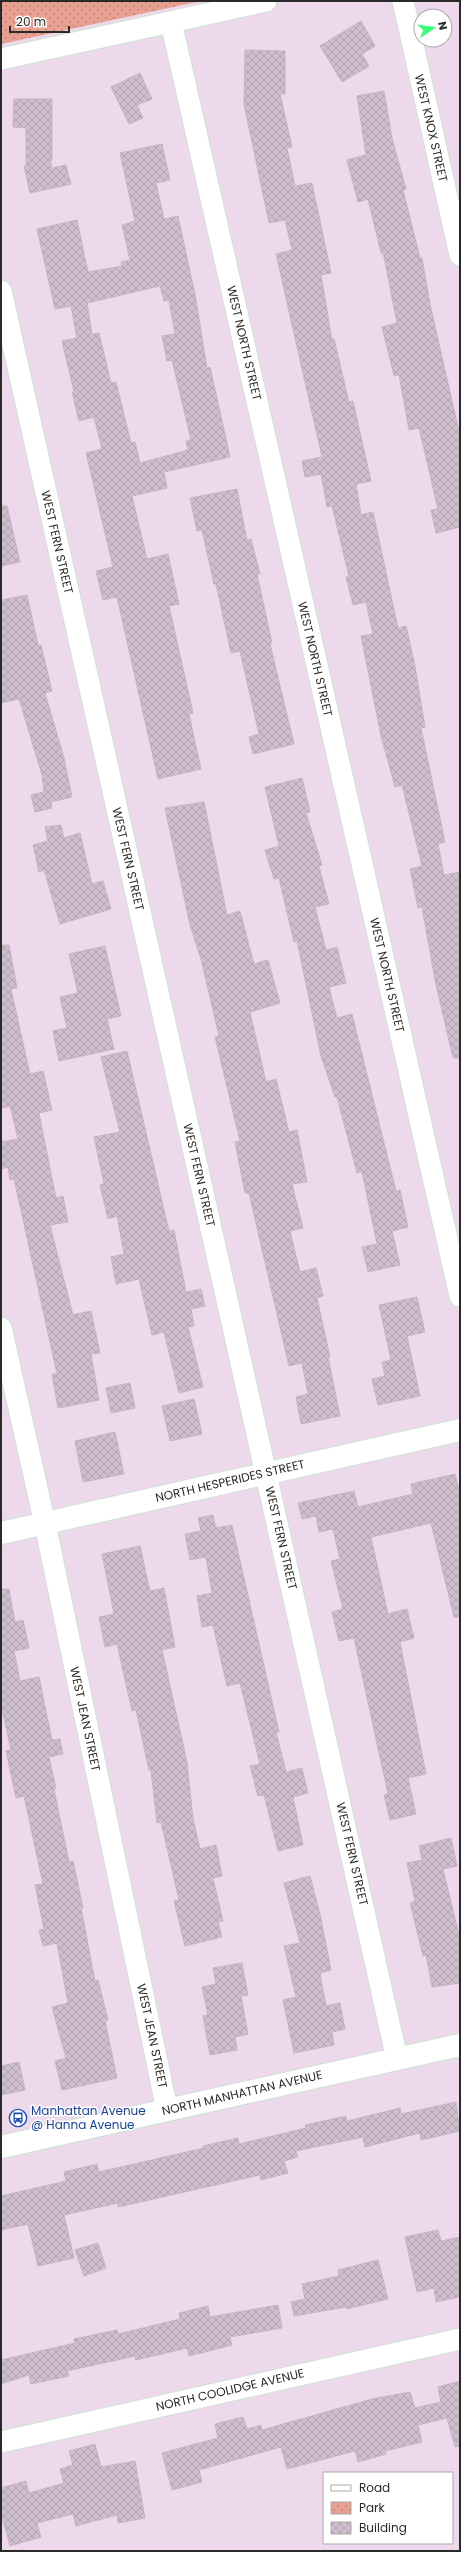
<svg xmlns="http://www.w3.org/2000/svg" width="461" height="2552" viewBox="0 0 461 2552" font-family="Poppins,sans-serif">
<defs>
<pattern id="park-dots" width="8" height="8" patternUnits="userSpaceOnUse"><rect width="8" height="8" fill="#e8a091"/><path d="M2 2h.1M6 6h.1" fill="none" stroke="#bc8276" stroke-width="1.8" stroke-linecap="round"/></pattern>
<pattern id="building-cross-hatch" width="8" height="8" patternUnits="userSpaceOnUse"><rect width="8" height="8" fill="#cebecd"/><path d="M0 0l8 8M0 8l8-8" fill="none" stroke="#b1a3b0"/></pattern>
</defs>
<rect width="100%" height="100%" fill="#edd9eb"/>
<path fill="url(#park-dots)" d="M1 1H201L1 44Z"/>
<g fill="url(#building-cross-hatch)" stroke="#c8b3c5" fill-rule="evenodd">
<path d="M361 21 375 46 362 54 369 66 342 82 320 46Z"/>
<path d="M245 50 285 51V94H280L292 147 287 148 295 186 312 183 331 273 321 275 332 340 334 339 349 402 353 401 371 481 356 484 361 515 373 512 398 628 406 626 415 666 425 727 421 728 445 842 438 844 444 875 460 872V1058H453L435 980 422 907 418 908 410 869 422 866 402 785 395 787 381 736 361 636 373 634 366 602 353 605 346 577 349 576 332 506 327 507 321 474 305 477 302 461 322 457 276 254 292 250 285 220 269 223 244 104Z"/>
<path d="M140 73 152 99 137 105 143 118 129 124 111 87Z"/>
<path d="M384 91 392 138 406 189 403 190 420 258H422L430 304 460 436V527L436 533 431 510 438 509 419 428 409 430 399 375 394 376 382 327 397 323 383 252 381 253 368 199 358 202 347 160 366 155 357 96Z"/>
<path d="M14 99H52V160L50 161 52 168 66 165 71 184 30 193 24 166H26V128L13 127Z"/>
<path d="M162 144 170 180 156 183 164 219 178 216 195 294 207 368 210 367 230 457 164 472 167 488 132 496 147 559 168 554 179 604 169 606 193 713 189 714 201 769 158 779 117 597 103 600 96 571 113 567 86 453 102 449 94 417 79 421 72 392H74L62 341 77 338 71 306 55 309 37 229 77 220 88 272 122 266 121 262 130 260 122 225 135 221 120 153ZM160 286 164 301 169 300 175 334 162 336 167 361 172 360 191 440 186 441 188 450 140 463 135 442 131 443 116 382 111 383 99 333 92 334 87 303Z"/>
<path d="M237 489 247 540 251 539 260 574H257L272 643 270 644 294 744 253 754 249 737 259 734 240 651 231 653 216 584H214L202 530 197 531 190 498Z"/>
<path d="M1 506H7L20 562 1 566Z"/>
<path d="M27 595 38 645H41L52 691 45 693 64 758 72 797 51 802 52 808 35 812 31 795 44 792 42 775 19 699 1 703V600Z"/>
<path d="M302 778 310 812 306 813 322 865 319 866 329 904 315 907 326 950 337 947 346 983 329 987 337 1018 352 1014 396 1191 400 1190 408 1227 392 1231 400 1265 368 1272 362 1247 377 1244 362 1172 357 1173 337 1097H335L321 1056 297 941 294 942 279 878 274 879 265 850 279 846 265 787Z"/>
<path d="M204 802 227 915 240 911 254 964 268 960 280 1003 250 1012 266 1082 276 1079 289 1132 297 1130 307 1182 292 1184 303 1228 290 1231 300 1272 316 1268 323 1296 317 1298 330 1357H328L340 1416 301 1424 296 1397 308 1394 302 1363 289 1366 249 1193H245L235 1142 240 1141 215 1037 219 1036 201 959 190 925 165 808Z"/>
<path d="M61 825 64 838 80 833 92 884 103 881 111 909 60 924 44 870 39 872 33 845 48 841 45 827Z"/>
<path d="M1 945H9L17 988 11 989 30 1074 43 1071 52 1110 39 1113 56 1198 63 1196 68 1222 50 1225 73 1315 91 1311 100 1353 91 1354 99 1400 58 1408 52 1374H57L14 1179 10 1180 8 1167 1 1169V1142L18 1139 10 1106 1 1108Z"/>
<path d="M105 946 121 1016 107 1019 114 1049 59 1061 53 1031 67 1028 60 997 78 993 69 954Z"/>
<path d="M127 1051 169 1231 174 1230 186 1292 201 1289 205 1306 191 1309 194 1326 188 1327 203 1387 179 1393 164 1332 152 1335 139 1279 116 1284 111 1257 124 1254 117 1216 108 1219 100 1185 104 1184 94 1137 120 1132 101 1057Z"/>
<path d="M417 1297 425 1332 407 1336 420 1396 378 1405 372 1379 385 1376 382 1362 391 1360 379 1305Z"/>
<path d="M130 1383 135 1408 111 1413 106 1388Z"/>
<path d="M194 1399 202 1434 170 1441 162 1406Z"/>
<path d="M115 1432 124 1474 83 1482 75 1441Z"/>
<path d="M455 1474 460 1494V1617H454L431 1523 371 1537 388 1614 407 1609 414 1638 400 1642 426 1774 408 1778 416 1814 390 1820 384 1795 388 1794 354 1638 339 1641 332 1612 343 1609 331 1561 340 1559 333 1529 319 1532 316 1516 302 1519 298 1503 354 1491 358 1507 413 1494 411 1484Z"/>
<path d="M213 1515 216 1528 232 1525 279 1732H276L286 1772 302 1768 308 1793 293 1797 303 1845 278 1851 264 1795 258 1796 250 1766 260 1764 240 1683 227 1686 213 1625 202 1627 197 1596 212 1593 206 1557 190 1560 185 1534 201 1531 198 1518Z"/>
<path d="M140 1546 150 1591 164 1588 175 1647 162 1650 187 1762 193 1819 200 1849 216 1845 222 1876 213 1878 223 1921 218 1922 222 1937 185 1946 174 1901 179 1900 161 1822 157 1823 151 1770H149L136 1710 132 1711 117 1644 105 1647 99 1617 114 1614 102 1554Z"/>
<path d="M1 1589H9L15 1622 23 1620 29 1648 14 1651 20 1681 39 1677 52 1740 60 1739 63 1754 49 1757 56 1788 54 1789 69 1862 73 1861 83 1908H81L95 1981 98 1980 108 2020 105 2021 117 2078 62 2090 55 2061 66 2058 52 2007 68 2003 57 1943 43 1946 39 1930 44 1929 35 1885 43 1884 24 1796 16 1798 6 1751 11 1750 1 1705Z"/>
<path d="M451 1838 457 1866 443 1869 460 1939V1983L432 1987 426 1955 423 1956 410 1903 415 1901 407 1863 422 1860 419 1846Z"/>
<path d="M310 1876 320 1914 331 1970 320 1973 326 2006 340 2003 345 2029 332 2032 334 2045 294 2053 283 2000 296 1997 284 1946 300 1943 284 1883Z"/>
<path d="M242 1963 248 1995 241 1996 248 2034 235 2037 237 2050 210 2055 203 2016 208 2015 202 1987 216 1984 213 1968Z"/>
<path d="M19 2062 25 2090 1 2095V2066Z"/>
<path d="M456 2102 460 2131 421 2140 420 2133 365 2147 363 2137 296 2151 298 2157 284 2161 288 2173 261 2180 260 2175 118 2207V2203L64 2215 74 2258 38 2266 28 2224 1 2230V2196L66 2181 64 2172 97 2164 99 2172 204 2148 203 2146 238 2138 239 2144 306 2128 305 2125 346 2116 347 2121 400 2108 401 2114Z"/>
<path d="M438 2230 441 2241 460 2237V2297L436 2302 434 2288 417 2292 405 2237Z"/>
<path d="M98 2243 106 2268 84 2276 75 2250Z"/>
<path d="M378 2260 388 2299 347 2309 346 2307 294 2316 291 2302 305 2299 302 2284 339 2276 338 2270Z"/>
<path d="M278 2305 282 2328 230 2337 232 2345 189 2356 187 2348 136 2360 135 2356 67 2371 69 2376 31 2384 29 2375 1 2384V2360L75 2343 74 2339 117 2330 118 2334 180 2319 179 2313 208 2306 210 2317Z"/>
<path d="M460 2381V2446L455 2447 447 2418 418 2425 422 2442 385 2451 386 2454 358 2462 355 2451 287 2469 281 2447 199 2470 202 2482 172 2490 162 2453 218 2438 215 2424 243 2417 247 2429 261 2425 262 2430 372 2399 410 2392 415 2408 441 2402 438 2387Z"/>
<path d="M95 2444 101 2467 135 2461 145 2518 118 2523 117 2515 76 2526 73 2514 37 2523 41 2537 10 2546 1 2513V2488L26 2481 29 2493 64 2483 60 2469 73 2465 69 2451Z"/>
</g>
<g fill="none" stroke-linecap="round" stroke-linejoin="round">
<defs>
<g id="minor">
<path d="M403 1 460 255"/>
<path d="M171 22 460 1296"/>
<path d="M1 59 266 1"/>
<path d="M1 291 397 2059"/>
<path d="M1 1328 45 1524 167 2110"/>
<path d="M1 2442 460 2339"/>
</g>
<g id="tertiary">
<path d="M1 1533 460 1430"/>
<path d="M1 2147 460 2045"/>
</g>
</defs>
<use href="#minor" stroke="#cee3d5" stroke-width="23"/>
<use href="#tertiary" stroke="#cee3d5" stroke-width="24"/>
<use href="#minor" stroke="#fff" stroke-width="21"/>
<use href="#tertiary" stroke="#fff" stroke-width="22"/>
</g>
<defs>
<symbol id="bus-ring" viewBox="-11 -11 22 22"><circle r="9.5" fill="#fff" stroke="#1a4fb4" stroke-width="1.5"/><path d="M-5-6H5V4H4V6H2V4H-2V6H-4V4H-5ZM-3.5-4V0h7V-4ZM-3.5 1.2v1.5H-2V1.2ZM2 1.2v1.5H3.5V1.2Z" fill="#1a4fb4"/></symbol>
</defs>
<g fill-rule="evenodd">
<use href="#bus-ring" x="8" y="2108" width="20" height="20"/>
</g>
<g text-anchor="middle" stroke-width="3" stroke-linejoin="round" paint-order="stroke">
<g font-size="12" fill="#292929" stroke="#fff">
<text transform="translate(431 128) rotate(77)" y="4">WEST KNOX STREET</text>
<text transform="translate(244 343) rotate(77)" y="4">WEST NORTH STREET</text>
<text transform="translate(57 542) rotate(77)" y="4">WEST FERN STREET</text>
<text transform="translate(315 659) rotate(77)" y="4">WEST NORTH STREET</text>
<text transform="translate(128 859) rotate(77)" y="4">WEST FERN STREET</text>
<text transform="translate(387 975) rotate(77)" y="4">WEST NORTH STREET</text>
<text transform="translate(199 1175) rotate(77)" y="4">WEST FERN STREET</text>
<text transform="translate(230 1481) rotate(-13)" y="4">NORTH HESPERIDES STREET</text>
<text transform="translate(281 1538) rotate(77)" y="4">WEST FERN STREET</text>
<text transform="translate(85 1719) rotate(78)" y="4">WEST JEAN STREET</text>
<text transform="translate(352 1854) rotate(77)" y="4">WEST FERN STREET</text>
<text transform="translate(152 2036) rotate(78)" y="4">WEST JEAN STREET</text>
<text transform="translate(242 2093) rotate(-13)" y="4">NORTH MANHATTAN AVENUE</text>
<text transform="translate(230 2390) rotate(-13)" y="4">NORTH COOLIDGE AVENUE</text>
</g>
<g font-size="12" fill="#164399" stroke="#fff" text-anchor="start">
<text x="31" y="2115">Manhattan Avenue<tspan x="31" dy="14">@ Hanna Avenue</tspan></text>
</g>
</g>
<rect width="461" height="2552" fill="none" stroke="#292929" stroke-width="4"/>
<rect x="323" y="2472" width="130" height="72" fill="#ffffff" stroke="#a9a9a9"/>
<rect x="331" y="2485" width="20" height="6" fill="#ffffff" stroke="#a9a9a9"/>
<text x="359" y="2492" font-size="12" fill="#292929">Road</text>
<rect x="331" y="2502" width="20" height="12" fill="url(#park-dots)" stroke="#a9a9a9"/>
<text x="359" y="2512" font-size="12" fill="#292929">Park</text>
<rect x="331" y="2522" width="20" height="12" fill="url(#building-cross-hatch)" stroke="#a9a9a9"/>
<text x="359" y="2532" font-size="12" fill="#292929">Building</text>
<g transform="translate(433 28) rotate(77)"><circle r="19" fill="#ffffff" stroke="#a9a9a9"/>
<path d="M0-3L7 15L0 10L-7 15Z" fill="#34ff76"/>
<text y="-6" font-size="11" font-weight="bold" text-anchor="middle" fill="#292929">N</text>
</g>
<path d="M10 26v6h59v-6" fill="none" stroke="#292929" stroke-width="2"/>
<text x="16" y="26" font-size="12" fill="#292929" stroke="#ffffff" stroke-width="3" paint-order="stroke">20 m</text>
</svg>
